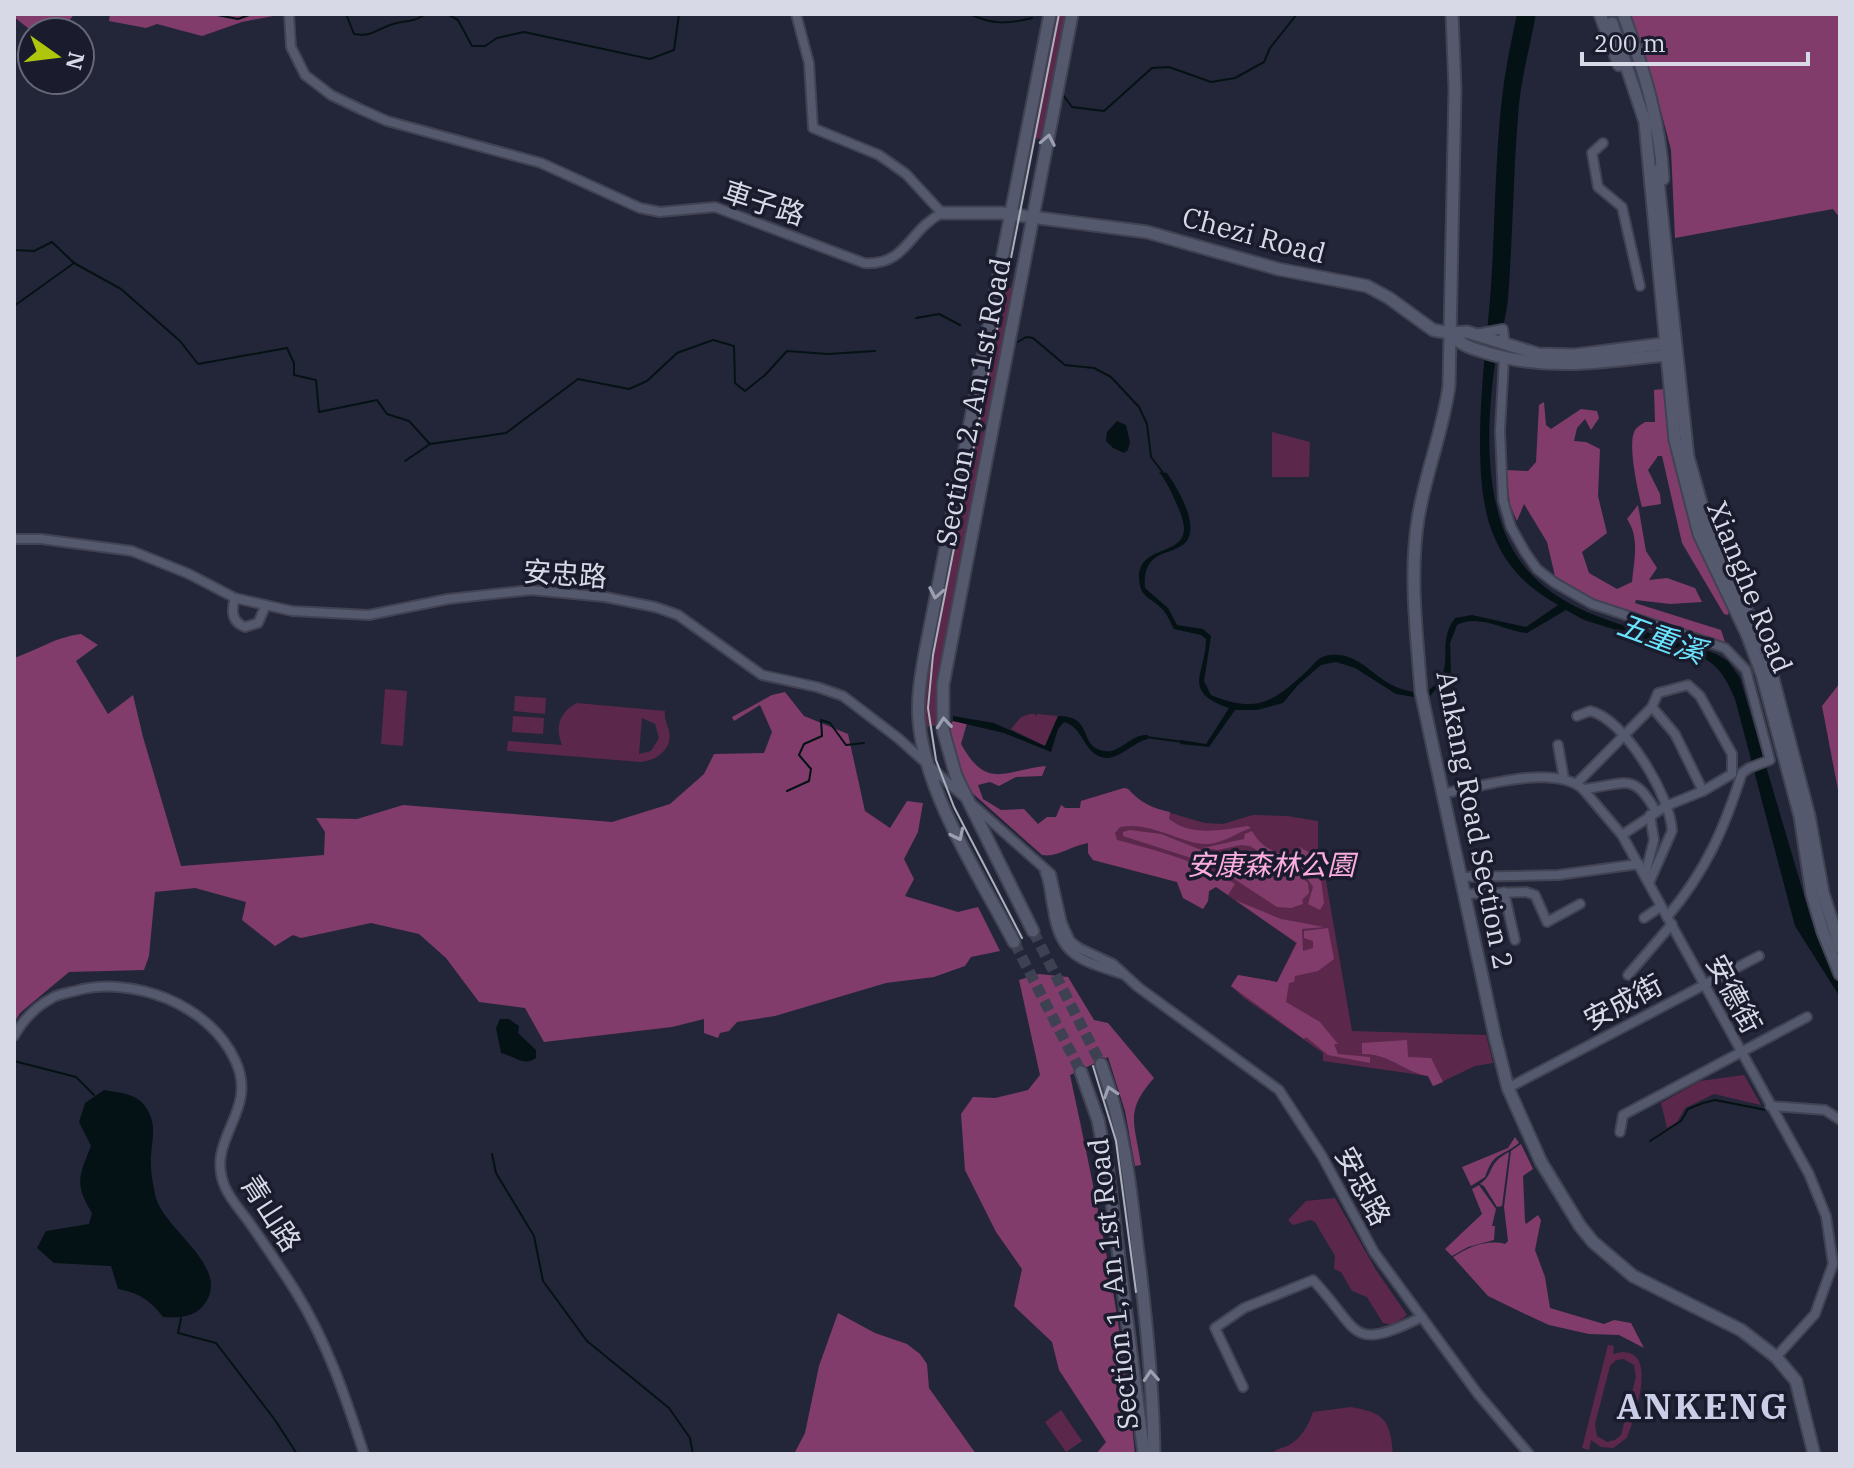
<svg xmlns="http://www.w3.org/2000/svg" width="1854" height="1468" viewBox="0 0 1854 1468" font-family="'IBM Plex Serif','Noto Sans TC',serif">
<rect width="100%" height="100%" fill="#232638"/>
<g fill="#5b284b" fill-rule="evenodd">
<path d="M1055 14H1067L1046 132 1043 131 1041 139 1034 138 1022 189Z"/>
<path d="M1022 238 942 657 938 685V725L926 727V683L930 655 996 314H999L1005 287 1011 288Z"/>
<path d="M1272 432 1310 442 1309 477H1272Z"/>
<path d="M385 689 407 691 403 746 381 744Z"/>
<path d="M515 696 546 698 545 714 514 711Z"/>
<path d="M577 703 665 711C664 720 667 722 669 731 673 749 656 761 640 762L507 751 508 741 562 745C555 727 559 712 577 703ZM642 718 655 724 659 738 651 751 639 754Z"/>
<path d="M1030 714H1035L1036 717 1037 714 1058 716 1045 746 1011 729 1021 717Z"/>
<path d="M513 716 544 718 543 734 512 732Z"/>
<path d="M1124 788 1128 789 1139 801 1153 808 1205 823 1223 824 1253 815 1287 816 1318 821V849L1321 852 1352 1031 1486 1035 1493 1063 1475 1066 1433 1086 1428 1076 1323 1061V1053L1244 998 1231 986 1238 975 1277 982 1296 943 1216 887 1209 891 1208 901 1203 909 1183 898 1177 882 1093 860 1088 853V843L1064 850 1061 805 1065 808H1080L1081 801Z"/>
<path d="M1744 1075 1761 1105 1714 1094 1685 1108 1677 1122 1667 1128 1661 1103 1700 1081Z"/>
<path d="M1335 1198 1376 1270 1407 1315 1393 1325 1383 1323 1367 1297 1352 1291 1341 1272 1334 1269 1335 1256 1315 1222 1310 1220 1293 1225 1288 1220 1306 1201Z"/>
<path d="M1608 1345 1614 1346 1613 1354C1662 1340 1635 1417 1627 1438L1613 1448 1601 1447 1591 1440 1589 1450 1582 1448ZM1624 1359 1634 1365 1636 1377 1621 1435 1615 1440 1607 1442 1597 1436 1595 1424 1610 1366 1616 1360Z"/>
<path d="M1351 1407C1385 1413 1390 1420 1393 1454H1271C1277 1448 1282 1449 1289 1445 1301 1439 1309 1424 1313 1412Z"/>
<path d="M1061 1410 1082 1441 1066 1452 1045 1422Z"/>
</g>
<g fill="#813c6b">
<path d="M14 14H74L62 32H33L14 17Z"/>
<path d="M110 14H278V15L242 22 202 36 157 24 146 28 109 21Z"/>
<path d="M1630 14H1840V218L1833 209 1675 238 1671 150 1655 88Z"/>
<path d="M1664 389 1677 475 1691 519 1729 611 1728 615 1724 614 1682 543 1662 456H1658L1648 470 1660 494 1661 504 1642 507C1638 491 1627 444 1635 430 1637 427 1642 424 1645 422H1655L1654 390Z"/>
<path d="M1544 402 1546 425 1551 429 1581 409 1597 411 1599 418 1591 430 1585 419 1577 428 1574 441 1586 442 1600 449 1598 496 1607 533 1582 552 1589 573 1617 589 1632 582C1634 560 1640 538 1627 519L1638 505 1646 551 1657 568 1649 580 1667 578 1695 588 1702 602 1670 604 1636 600 1635 603 1721 630 1725 642 1594 599 1555 576 1547 542 1524 504 1517 521 1510 505 1506 470 1528 471 1536 462 1539 405Z"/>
<path d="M81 634 98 645 76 661 108 714 133 695 143 737 181 866 324 855 325 832 316 818 357 819 403 805 612 822 670 804 704 774 714 754 764 753 772 732 760 705 734 721 732 717 772 695 785 692 804 716 848 734 865 811 890 828 907 801 923 803 918 832 904 859 914 879 905 896 958 912 978 907 1000 951 971 957 965 966 934 977 886 983 775 1016 737 1022 729 1031 720 1033 718 1038 704 1033V1019L672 1027 544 1042 525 1008 479 1002 446 958 419 934 371 923 301 938 293 935 275 946 242 920 246 902 195 888 155 892 149 956 144 970 69 972 20 1013 14 1023V658C38 650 55 637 81 634Z"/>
<path d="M1840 683V800L1822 706Z"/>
<path d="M953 721 967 723 961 744C987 791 1005 770 1046 766L1042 776 1016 777 999 786 990 782 978 785 983 799 1001 810 1024 809 1038 824 1047 817H1056L1061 805 1065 808H1080L1081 801 1124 788 1128 789C1141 803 1152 808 1170 812L1169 819C1192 837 1221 830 1248 826L1251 828C1236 833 1225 842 1209 844 1184 846 1153 821 1120 827L1115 833 1117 840C1159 851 1197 861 1235 884L1228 895 1216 887 1209 891 1208 901 1203 909 1183 898 1177 882 1093 860 1088 853V843C1072 845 1057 858 1042 855L970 791 954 751 950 725Z"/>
<path d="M1130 830 1161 834 1209 853 1244 852 1287 865 1308 883 1309 893 1302 900 1303 904 1291 908 1277 907 1213 865 1123 836V832Z"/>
<path d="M1252 831C1263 850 1277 854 1298 857L1299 847 1318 857 1324 903 1320 910 1308 904 1313 887 1301 869 1290 860 1266 856 1250 846 1241 845 1218 850 1203 848 1244 839 1245 834Z"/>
<path d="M1235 900 1281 919 1324 927 1302 929 1303 951 1313 948V941L1304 938V931L1328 928 1334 959 1318 971 1295 976 1294 982 1289 983 1286 1002 1320 1022 1338 1044H1334L1338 1054 1370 1057V1063L1328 1055 1306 1037 1304 1039 1231 986 1238 975 1277 982 1297 943Z"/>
<path d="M1039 974 1068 977 1094 1020 1108 1023 1154 1078C1124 1112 1135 1123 1141 1165L1135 1166 1125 1111 1108 1057 1070 1075C1097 1200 1123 1327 1135 1454H1096L1106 1442 1059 1370 1052 1342 1014 1306 1022 1269 996 1232 965 1170 961 1114 973 1097 995 1098 1028 1090 1040 1075 1019 980Z"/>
<path d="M1407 1040 1408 1057 1431 1058 1443 1082 1433 1086 1428 1076C1404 1072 1389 1053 1362 1054V1043Z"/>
<path d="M1515 1137 1519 1143C1500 1158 1494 1151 1485 1177L1471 1186 1462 1167 1508 1148Z"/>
<path d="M1521 1144 1533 1169 1523 1176 1525 1221 1526 1224 1538 1215 1541 1220 1535 1250 1545 1277 1550 1308 1604 1324 1614 1320 1631 1323 1644 1348 1619 1335 1589 1334 1549 1325 1523 1313 1488 1296 1453 1257C1468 1247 1487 1239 1505 1244L1508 1241 1504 1207 1511 1151Z"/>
<path d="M1509 1152 1502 1206 1497 1207 1484 1186 1480 1184C1495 1174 1486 1164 1509 1152Z"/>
<path d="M1479 1185 1496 1209 1492 1226H1495L1494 1240 1468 1247 1452 1256 1445 1249 1482 1214 1472 1189Z"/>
<path d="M838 1313 875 1333 907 1344 920 1354 927 1364 929 1388 976 1454H794L805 1433 819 1366Z"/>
</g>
<g fill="#041215">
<path d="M1517 14H1536C1530 47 1520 82 1518 116 1513 176 1513 237 1508 298 1506 320 1499 341 1495 363 1486 428 1482 521 1529 572 1576 624 1654 629 1716 654L1728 661 1740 678 1811 919 1840 965V997L1795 926 1735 699C1726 679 1720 666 1700 656L1584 620 1566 610 1527 633C1505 631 1478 613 1457 625L1450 643 1451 672 1430 696 1429 690C1459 668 1434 646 1455 618L1472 615 1526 627 1558 605C1525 586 1505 566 1491 529 1469 467 1486 354 1491 287 1495 224 1495 160 1502 98 1505 70 1511 42 1517 14Z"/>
<path d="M1117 421 1126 425 1130 442 1128 450 1124 453 1113 448 1106 441 1107 432Z"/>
<path d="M1159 472 1167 473C1178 489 1202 528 1184 544 1175 551 1163 552 1155 558 1145 565 1144 578 1145 588L1168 608 1177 625 1203 629 1211 636 1204 681 1211 695C1258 715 1276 700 1310 668 1316 661 1320 656 1330 655 1358 653 1368 672 1390 684 1397 688 1405 690 1413 692L1414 697 1396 694 1355 668 1336 662 1321 665 1298 685 1283 703 1257 710H1235L1209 747 1180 744 1181 740 1206 744 1229 708C1180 691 1206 674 1206 639L1201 635 1174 629C1170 622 1167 613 1161 608 1154 600 1142 597 1140 586 1130 534 1207 567 1177 505 1172 493 1167 482 1159 472Z"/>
<path d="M953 716 994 723 1045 746 1058 716C1093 716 1079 743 1100 750 1119 757 1130 733 1148 735V739C1133 742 1116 763 1101 757 1083 751 1083 727 1064 722L1058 729 1051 752 1004 733 953 721Z"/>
<path d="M500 1019H509L519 1026 518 1033 536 1050V1058C524 1067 514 1056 501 1053L496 1028Z"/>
<path d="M104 1090C120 1093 138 1093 147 1109 157 1126 152 1138 151 1156 150 1168 153 1186 156 1198 166 1231 229 1266 206 1302 196 1318 179 1318 163 1317 150 1300 139 1293 118 1289L111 1266 54 1263 37 1248 46 1231 89 1224 92 1213C74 1184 79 1176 91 1146L79 1122 85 1103Z"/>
</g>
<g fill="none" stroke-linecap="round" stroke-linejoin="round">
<g stroke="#041215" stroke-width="2">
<path d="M212 14 238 19 252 14"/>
<path d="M346 14 354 34C375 37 375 29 393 24 407 20 412 23 426 14"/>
<path d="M447 14 458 20 472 46H485L497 38 524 32 650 59 674 50 679 14"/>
<path d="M970 14C992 25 1008 24 1032 18"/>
<path d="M1063 95 1072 107 1104 111 1152 68 1169 67 1211 82 1235 78 1264 62 1270 48 1297 14"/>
<path d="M14 250 34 251 52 242 74 263 121 289 180 341 198 364 287 348 294 363V375L316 380 319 412 377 400 387 414 409 421 430 444 506 433 578 379 629 389 647 381 677 353 713 340 734 346 735 383 745 391 765 375 787 351 828 354 875 351"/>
<path d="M14 306 74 263"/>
<path d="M916 318 939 314 960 325"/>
<path d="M1018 342 1026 337 1033 338 1065 365 1094 368 1111 377 1139 407 1147 424 1151 457 1164 474"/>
<path d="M405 461 430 444"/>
<path d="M1146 737 1183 742"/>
<path d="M787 791 809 781 811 769 799 755 804 744 822 736 821 720 830 723 846 745 864 743"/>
<path d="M14 1061 76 1077 94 1095"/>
<path d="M1650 1141 1681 1121 1688 1109 1703 1103 1715 1100 1766 1110"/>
<path d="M492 1154 496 1173 534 1236 543 1281 587 1341 669 1408 690 1438 693 1454"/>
<path d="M181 1318 178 1333 216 1343 275 1420 297 1454"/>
</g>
<g stroke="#3e4152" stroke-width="11" stroke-dasharray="11 5.5" stroke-linecap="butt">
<path d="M1617 14 1619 20"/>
<path d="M1033 931 1101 1064"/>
<path d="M1014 942 1081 1072"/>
</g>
<defs>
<g id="street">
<path d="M289 14 291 47 305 75 331 95 360 109 387 121 541 163 640 208 660 212 715 207 864 263C907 266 908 230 942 213L906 174 879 155 813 128 809 63 796 14"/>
<path d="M1603 143 1592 153 1598 187 1622 207 1640 286"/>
<path d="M1476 334 1503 329 1505 345"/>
<path d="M1504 358 1500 431 1503 500 1511 527 1525 552 1537 569 1555 583 1592 604 1725 648 1746 670 1770 760 1749 768 1742 773C1724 829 1706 871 1667 917"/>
<path d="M14 539H41L132 551 189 574 235 598 292 611 369 615 448 599 531 590 605 597 655 607 678 615 762 675 817 687 843 696 898 738 963 796"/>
<path d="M235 598C231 611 232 622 245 627L258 623 265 607"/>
<path d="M1652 707 1675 734 1703 791"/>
<path d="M1577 716 1590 711C1624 718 1671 797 1672 831L1649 883"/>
<path d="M1558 745 1564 779"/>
<path d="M1577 783 1652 707 1658 693 1688 685 1700 696 1732 754V774L1703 791 1666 806 1622 835"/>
<path d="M1583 789C1624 785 1634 770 1656 812"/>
<path d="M1442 794C1478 787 1554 763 1583 789L1622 835 1809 1174 1826 1216 1833 1264 1815 1314 1776 1357"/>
<path d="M973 805 1051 874 1062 923 1070 941 1079 948 1113 964 1138 987 1279 1090 1322 1156 1374 1252 1478 1394 1529 1454"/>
<path d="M1045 872C1050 884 1050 897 1053 910 1060 957 1081 960 1122 974"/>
<path d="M1645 875 1654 840 1650 815"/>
<path d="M1460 877 1558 875 1639 864"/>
<path d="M1504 892 1515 940"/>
<path d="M1464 894 1526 892 1535 895 1547 922 1580 904"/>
<path d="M1644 918 1660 907"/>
<path d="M1628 975 1672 924"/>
<path d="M14 1036C23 1020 35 1007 52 998 58 994 67 993 75 991 132 975 209 1004 235 1060 260 1112 204 1138 225 1187 230 1199 241 1211 249 1222 265 1245 281 1268 296 1292 327 1342 346 1398 364 1454"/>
<path d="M1508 1088 1759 956"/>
<path d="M1770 1106 1825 1110 1840 1120"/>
<path d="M1620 1132 1623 1115 1807 1017"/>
<path d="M1243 1387 1215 1328 1244 1308 1313 1280C1361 1331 1348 1353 1422 1317"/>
</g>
<g id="secondary">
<path d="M1452 14 1455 89 1449 386C1443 431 1425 474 1418 519 1409 575 1417 636 1421 692L1495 1037 1508 1088 1541 1162 1580 1226 1593 1242 1633 1276 1741 1330 1776 1357 1796 1381 1814 1454"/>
<path d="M1600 14 1619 65"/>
<path d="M1624 16C1644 70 1660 121 1663 179"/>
<path d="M1612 23 1645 122 1675 440 1699 534 1747 634 1762 674 1800 816 1812 894 1823 932 1840 974"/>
<path d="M1657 171 1688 457 1709 531 1766 652 1809 816 1823 893 1840 947"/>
<path d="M942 213H1001L1147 232 1278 269 1367 286 1389 298 1433 330 1450 333 1467 332 1538 354 1575 355 1670 343"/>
<path d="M1450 333C1461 346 1472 348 1487 353 1550 372 1610 361 1673 354"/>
<path d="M1033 931 956 776 943 730V685L1072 14"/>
<path d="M1014 942C980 877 925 794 919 721 917 698 921 675 925 653L1050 14"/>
<path d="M1101 1064C1123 1123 1130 1182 1137 1245 1146 1315 1153 1384 1154 1454"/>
<path d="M1081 1072 1098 1120 1108 1171 1144 1454"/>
</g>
</defs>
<use href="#street" stroke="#414353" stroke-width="12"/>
<use href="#secondary" stroke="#414353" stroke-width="15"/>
<use href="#street" stroke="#55596e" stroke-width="8"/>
<use href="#secondary" stroke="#55596e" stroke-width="11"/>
<g stroke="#acafbc" stroke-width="2">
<path d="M1022 938 954 807 936 760 928 708 933 655 1059 14"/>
<path d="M1093 1066 1116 1141 1136 1292"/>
</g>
</g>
<defs><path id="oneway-chevron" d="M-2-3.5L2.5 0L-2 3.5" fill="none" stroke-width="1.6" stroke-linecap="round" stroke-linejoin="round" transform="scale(2)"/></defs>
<g stroke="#9ca0b0">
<use href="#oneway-chevron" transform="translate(1048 140) rotate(-79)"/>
<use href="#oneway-chevron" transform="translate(936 593) rotate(101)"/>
<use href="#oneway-chevron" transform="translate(944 723) rotate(-95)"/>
<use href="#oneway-chevron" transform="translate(958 835) rotate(64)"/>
<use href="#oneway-chevron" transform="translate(1110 1092) rotate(-108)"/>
<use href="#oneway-chevron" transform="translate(1151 1376) rotate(-94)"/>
</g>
<g text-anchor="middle" stroke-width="7" stroke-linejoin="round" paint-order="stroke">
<g font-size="28" fill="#d7dae6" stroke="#1a1c2e">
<text transform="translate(764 203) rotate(18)" y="10">車子路</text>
<text transform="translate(1254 235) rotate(15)" y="10">Chezi Road</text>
<text transform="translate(973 402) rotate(-79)" y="10">Section 2, An 1st Road</text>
<text transform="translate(565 574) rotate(4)" y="10">安忠路</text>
<text transform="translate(1750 587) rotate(68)" y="10">Xianghe Road</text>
<text transform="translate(1475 820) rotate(79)" y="10">Ankang Road Section 2</text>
<text transform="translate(1734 994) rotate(62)" y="10">安德街</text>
<text transform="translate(1623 1002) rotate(-28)" y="10">安成街</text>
<text transform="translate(1363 1186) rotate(62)" y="10">安忠路</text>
<text transform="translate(271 1213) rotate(57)" y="10">青山路</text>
<text transform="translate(1113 1284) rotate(-96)" y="10">Section 1, An 1st Road</text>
</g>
<g font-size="28" font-style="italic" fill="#feade1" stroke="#1a1c2e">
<text x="1271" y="875">安康森林公園</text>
</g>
<g font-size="30" font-style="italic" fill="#6ae3fd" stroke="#1a1c2e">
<text transform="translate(1661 639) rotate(20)" y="10">五重溪</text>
</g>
<g font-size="36" font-weight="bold" letter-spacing="2" fill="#c9cde6" stroke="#1a1c2e">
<text x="1703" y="1419">ANKENG</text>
</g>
</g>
<rect width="1854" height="1468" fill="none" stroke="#d7dae6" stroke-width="32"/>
<g transform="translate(56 56) rotate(104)"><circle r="38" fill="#1a1c2e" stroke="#666878" stroke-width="2"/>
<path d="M0-6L14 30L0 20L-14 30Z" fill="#aec60b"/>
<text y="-12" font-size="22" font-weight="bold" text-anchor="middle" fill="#d7dae6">N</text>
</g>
<path d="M1582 52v12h226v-12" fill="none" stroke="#d7dae6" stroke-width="4"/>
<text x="1594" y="52" font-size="24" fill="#d7dae6" stroke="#1a1c2e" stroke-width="6" paint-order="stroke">200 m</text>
</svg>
